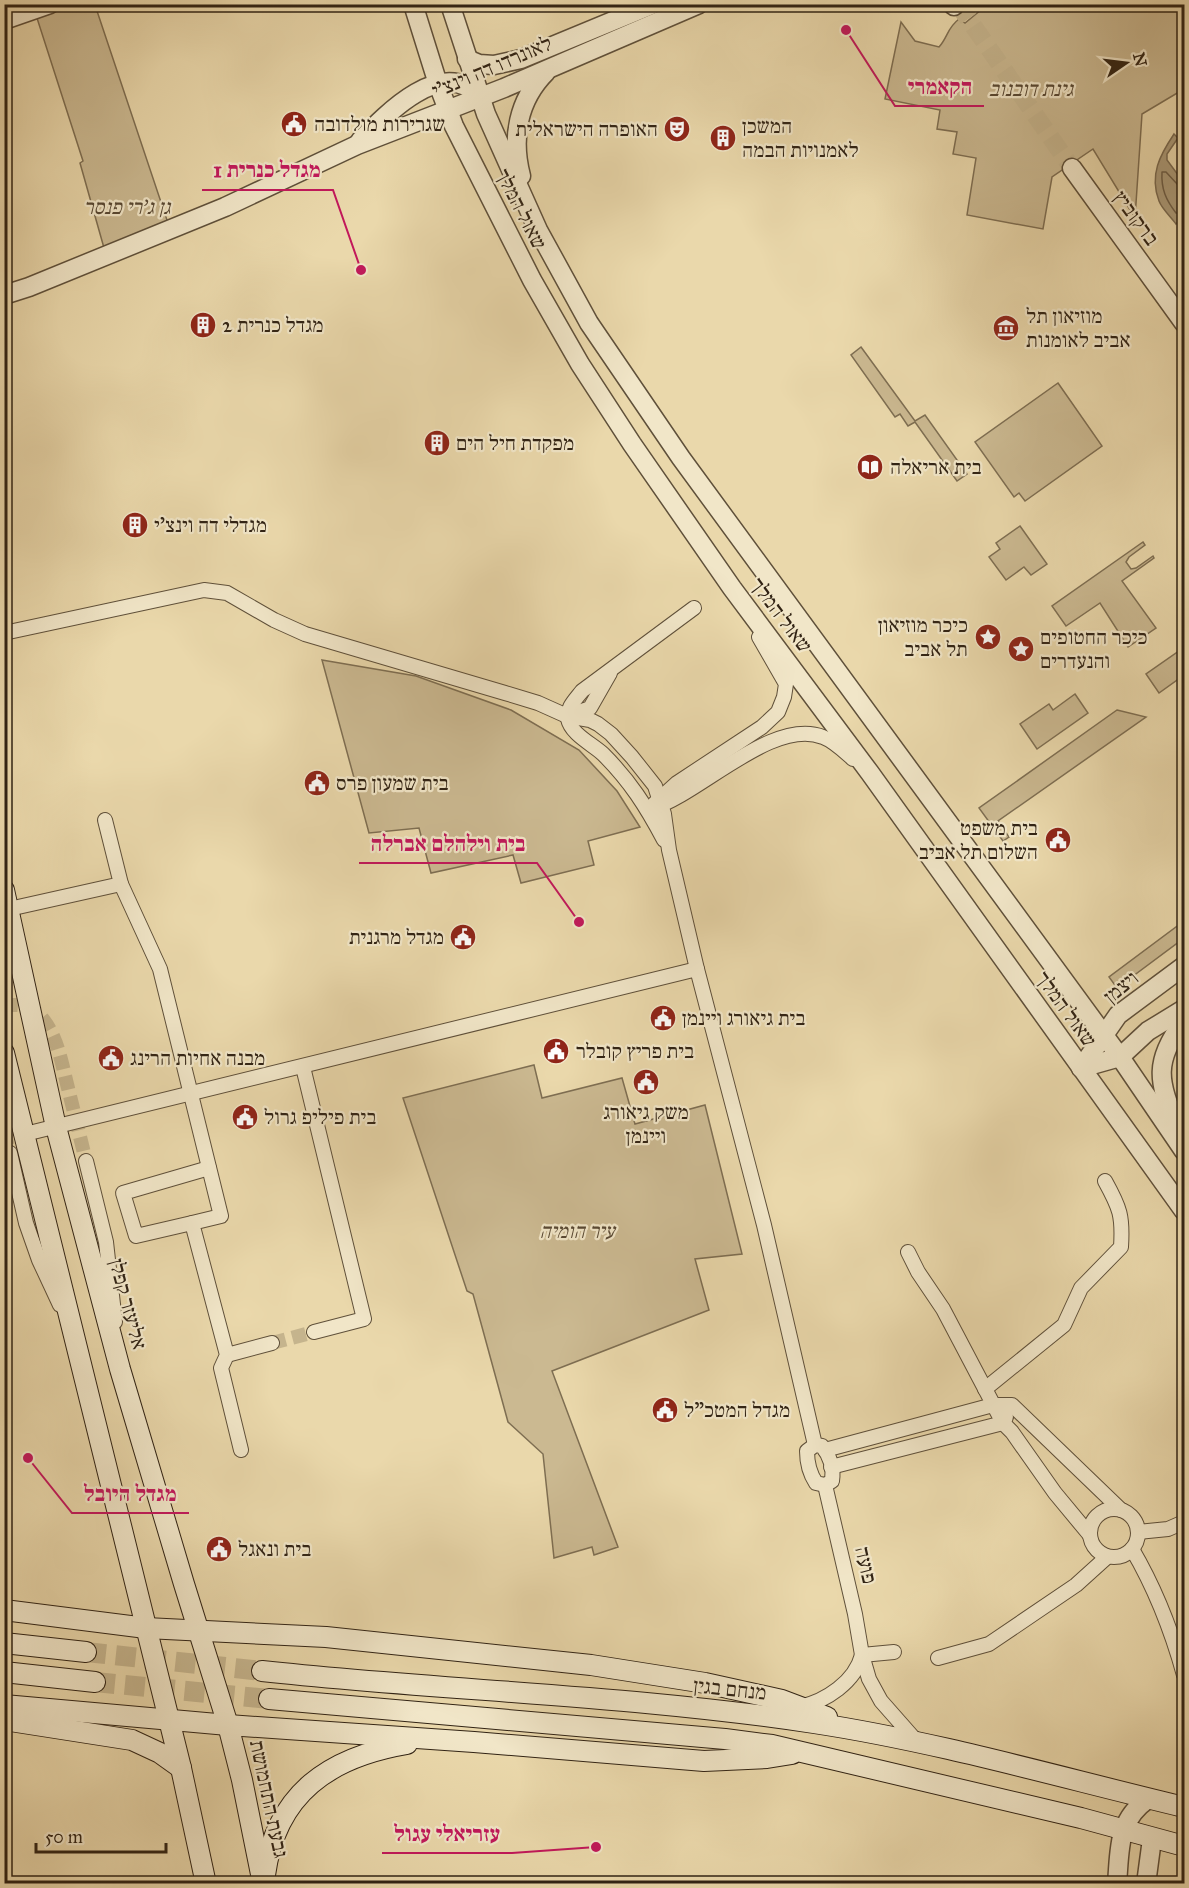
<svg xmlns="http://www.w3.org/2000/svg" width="1189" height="1888" viewBox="0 0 1189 1888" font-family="'IM FELL Great Primer','Frank Ruhl Libre',serif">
<rect width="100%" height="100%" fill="#ead8ab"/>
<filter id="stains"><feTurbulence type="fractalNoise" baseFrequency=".00333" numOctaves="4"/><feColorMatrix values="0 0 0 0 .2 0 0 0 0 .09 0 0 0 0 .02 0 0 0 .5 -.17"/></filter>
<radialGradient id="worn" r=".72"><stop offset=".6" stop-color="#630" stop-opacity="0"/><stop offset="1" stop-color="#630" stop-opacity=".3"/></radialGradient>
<g fill="#cbb991" stroke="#7e6e52" stroke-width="1.5">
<path d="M65 5H95L170 229 106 255 80 163 83 161 36 15Z"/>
<path d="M987 5H1184V89L1142 114 1135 218 1093 149 1052 177 1043 229 967 215 976 158 953 154 957 132 937 129 940 110 885 99 901 22 915 41 939 47C948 37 947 28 959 19L965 23Z"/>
<path d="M861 347 915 421 925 415 967 474 957 481 915 422 908 426 900 414 895 417 851 355Z"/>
<path d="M1058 383 1102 446 1025 501 1019 493 1014 497 975 442Z"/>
<path d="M1020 526 1047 564 1031 575 1024 567 1006 580 989 557 1000 549 996 543Z"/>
<path d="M1143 542 1145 545 1129 557 1126 562 1131 569 1136 568 1153 556 1154 558 1122 581 1156 628 1128 647 1100 603 1066 626 1052 606Z"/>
<path d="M1184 649V675L1159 693 1146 674 1179 651Z"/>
<path d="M322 660 416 676 511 710 579 750 617 791 640 827 588 841 594 865 521 883 513 855 431 873 419 828 369 833Z"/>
<path d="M1075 694 1088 713 1037 749 1020 724 1049 704 1053 710Z"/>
<path d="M1117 710 1146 717 998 821 1009 837 1003 841 979 808Z"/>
<path d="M1184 921V938L1117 988 1109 977Z"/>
<path d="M534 1065 542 1098 622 1078 635 1124 705 1105 742 1254 695 1259 709 1310 552 1371 618 1547 594 1555 592 1547 554 1558 543 1454 508 1422 473 1294 467 1291 403 1098Z"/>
</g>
<path fill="#ab9a78" stroke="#7a6a50" stroke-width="1.5" d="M1174 134 1178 138 1167 154V160L1184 183V216L1176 224C1171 217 1162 209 1159 201 1149 175 1160 155 1174 134Z"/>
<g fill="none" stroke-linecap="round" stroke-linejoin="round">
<path stroke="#6e5e46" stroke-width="1.5" d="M1184 187 1178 185 1166 172H1162C1161 189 1166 200 1176 213H1184"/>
<g stroke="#c5b48d" stroke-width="14" stroke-dasharray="14 7" stroke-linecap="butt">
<path d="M4 1006C19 1003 32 1006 42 1018 58 1037 62 1065 68 1088 74 1112 80 1137 86 1161"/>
<path d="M4 1132 10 1153"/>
<path d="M272 1343 314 1332"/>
</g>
<path stroke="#c5b48d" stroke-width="18" stroke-dasharray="18 9" stroke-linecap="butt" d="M958 4 1072 168"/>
<g stroke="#c5b48d" stroke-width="20" stroke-dasharray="20 10" stroke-linecap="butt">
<path d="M86 1652 262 1671"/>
<path d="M95 1682 269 1699"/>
</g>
<defs>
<g id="minor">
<path d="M4 633 204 590 227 593 274 620 305 634 505 693 538 703 567 716 590 720 598 724 611 734 632 757 655 786 664 814 669 850 697 969 764 1225 815 1445"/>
<path d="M570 715 590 708 610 673"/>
<path d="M654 804 677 783 762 727 778 712 784 697 786 684 759 637"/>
<path d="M653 808C701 793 773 717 823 737 834 741 844 751 853 759"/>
<path d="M664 840C646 806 630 781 603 754 592 744 571 734 568 719 566 708 576 699 582 691L694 608"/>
<path d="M121 884 160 969 221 1216 192 1223 227 1355 221 1368 241 1450"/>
<path d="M9 909 121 884 105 820"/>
<path d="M303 1067 364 1319 314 1332"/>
<path d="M25 1134 697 969"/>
<path d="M10 1153 26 1223 39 1260 60 1305"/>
<path d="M86 1161 106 1242 115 1322"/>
<path d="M192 1223 136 1236 123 1193 209 1168"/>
<path d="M908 1252 918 1272 943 1309 1003 1423 1012 1432 1055 1493 1089 1534"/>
<path d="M227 1355 272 1343"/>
<path d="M985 1389 1064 1325 1081 1288 1121 1247C1123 1216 1120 1208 1105 1181"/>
<path d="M815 1445 822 1446C830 1456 834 1469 832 1481L825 1485 816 1483C810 1474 807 1462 807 1451Z"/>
<path d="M825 1450 993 1405H1012L1121 1510"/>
<path d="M831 1467 1003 1423 1006 1417"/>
<path d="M825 1485 855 1614 862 1655 869 1679 881 1701 918 1743"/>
<circle cx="1114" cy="1533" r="24"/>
<path d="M1138 1532 1168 1529 1184 1522"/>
<path d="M1132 1549C1155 1588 1172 1632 1184 1675"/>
<path d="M862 1655 894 1652"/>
<path d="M938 1658 989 1644 1076 1585 1107 1557"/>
<path d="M800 1707C826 1701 855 1682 862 1655"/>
</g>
<g id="tertiary">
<path d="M413 4 438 84 454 126 532 280 580 364 632 444 732 588 870 773 1184 1211"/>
<path d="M450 4 486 114 538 230 589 323 681 458 1120 1057 1184 1151"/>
<path d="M952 4 954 6"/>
<path d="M4 20 50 4"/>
<path d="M467 59 479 64 494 65 521 59 654 4"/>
<path d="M360 141C386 114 443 55 480 97"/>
<path d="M1072 168 1184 323"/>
<path d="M521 176C511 138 518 100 546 72"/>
<path d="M4 295 29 287 225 207 357 145 504 88 699 4"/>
<path d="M1081 1068 1118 1015 1184 966"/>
<path d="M1081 1068 1120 1057 1148 1031 1184 1009"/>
<path d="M1177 1125C1157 1082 1154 1060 1184 1021"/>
<path d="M1117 1884C1120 1849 1117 1820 1148 1799"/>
<path d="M1146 1884 1152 1839"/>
</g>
<g id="secondary">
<path d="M4 890 56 1127 120 1369 184 1584 228 1725 242 1780 263 1884"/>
<path d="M4 1053 181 1768 206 1884"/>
<path d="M4 1610 146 1628 326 1637 591 1665 705 1683 782 1700 827 1717"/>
<path d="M4 1643 86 1652"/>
<path d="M262 1671C446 1691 631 1695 814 1723 939 1742 1062 1778 1184 1807"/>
<path d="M4 1672 95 1682"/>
<path d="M269 1699 725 1739 772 1745 1081 1818 1184 1846"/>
<path d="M4 1705 228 1725 474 1742 704 1761 767 1758 792 1754"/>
<path d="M4 1720 132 1740 160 1753 181 1768"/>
<path d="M265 1875C276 1793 330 1757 407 1744"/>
</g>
</defs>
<use href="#minor" stroke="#5f503a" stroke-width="16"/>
<use href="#tertiary" stroke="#5f503a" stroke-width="21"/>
<use href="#secondary" stroke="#312314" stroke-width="22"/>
<use href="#minor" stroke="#f1e6c8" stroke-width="14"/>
<use href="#tertiary" stroke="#f1e6c8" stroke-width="18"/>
<use href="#secondary" stroke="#f1e6c8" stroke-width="20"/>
</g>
<defs>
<symbol id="civic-disc" viewBox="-11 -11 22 22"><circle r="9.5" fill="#8f2418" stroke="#f1e6c8"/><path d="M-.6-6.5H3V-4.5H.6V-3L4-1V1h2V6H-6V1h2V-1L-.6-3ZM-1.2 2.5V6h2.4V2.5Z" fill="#fff"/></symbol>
<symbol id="theatre-disc" viewBox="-11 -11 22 22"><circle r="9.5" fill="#8f2418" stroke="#f1e6c8"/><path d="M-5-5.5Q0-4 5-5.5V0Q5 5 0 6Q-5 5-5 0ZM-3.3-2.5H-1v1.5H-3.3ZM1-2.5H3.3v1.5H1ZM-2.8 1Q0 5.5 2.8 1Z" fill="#fff"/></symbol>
<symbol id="building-disc" viewBox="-11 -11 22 22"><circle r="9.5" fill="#8f2418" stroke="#f1e6c8"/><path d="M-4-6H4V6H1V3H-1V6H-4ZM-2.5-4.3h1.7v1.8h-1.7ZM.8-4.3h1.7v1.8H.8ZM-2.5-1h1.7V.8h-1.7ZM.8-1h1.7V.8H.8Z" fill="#fff"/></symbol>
<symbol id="museum-disc" viewBox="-11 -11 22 22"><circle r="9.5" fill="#8f2418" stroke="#f1e6c8"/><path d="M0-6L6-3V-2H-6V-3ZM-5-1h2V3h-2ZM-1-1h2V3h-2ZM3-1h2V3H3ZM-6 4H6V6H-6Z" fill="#fff"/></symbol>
<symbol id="library-disc" viewBox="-11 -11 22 22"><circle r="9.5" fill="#8f2418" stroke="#f1e6c8"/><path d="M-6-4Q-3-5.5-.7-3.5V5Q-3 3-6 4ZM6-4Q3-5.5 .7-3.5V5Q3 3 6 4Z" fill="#fff"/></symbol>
<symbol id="sight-disc" viewBox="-11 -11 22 22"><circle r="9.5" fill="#8f2418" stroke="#f1e6c8"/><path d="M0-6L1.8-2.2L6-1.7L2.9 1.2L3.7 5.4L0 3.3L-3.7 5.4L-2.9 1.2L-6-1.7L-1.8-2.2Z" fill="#fff"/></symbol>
</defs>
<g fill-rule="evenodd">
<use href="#civic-disc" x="279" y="109" width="30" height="30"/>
<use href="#theatre-disc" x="662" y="114" width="30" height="30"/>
<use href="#building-disc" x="708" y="123" width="30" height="30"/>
<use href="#building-disc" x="188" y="310" width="30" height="30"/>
<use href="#museum-disc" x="991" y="313" width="30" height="30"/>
<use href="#building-disc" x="422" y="428" width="30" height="30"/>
<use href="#library-disc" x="855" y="452" width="30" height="30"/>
<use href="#building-disc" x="120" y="510" width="30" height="30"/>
<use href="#sight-disc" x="973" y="622" width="30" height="30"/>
<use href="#sight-disc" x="1006" y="634" width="30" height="30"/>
<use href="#civic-disc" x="302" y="768" width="30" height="30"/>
<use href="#civic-disc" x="1043" y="825" width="30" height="30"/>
<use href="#civic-disc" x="448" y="922" width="30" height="30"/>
<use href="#civic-disc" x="648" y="1003" width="30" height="30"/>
<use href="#civic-disc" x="541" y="1036" width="30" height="30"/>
<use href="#civic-disc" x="96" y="1043" width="30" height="30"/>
<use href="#civic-disc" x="631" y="1067" width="30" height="30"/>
<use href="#civic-disc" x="230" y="1102" width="30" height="30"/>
<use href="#civic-disc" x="650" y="1395" width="30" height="30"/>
<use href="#civic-disc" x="204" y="1534" width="30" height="30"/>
</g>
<g text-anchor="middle" stroke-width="4.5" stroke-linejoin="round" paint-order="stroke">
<g font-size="21" fill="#312314" stroke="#f1e6c8">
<text transform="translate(492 67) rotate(-23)" y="7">לאונרדו דה וינצ'י</text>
<text transform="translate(521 209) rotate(63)" y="7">שאול המלך</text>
<text transform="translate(1136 218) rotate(54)" y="7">ברקוביץ</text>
<text transform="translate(781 615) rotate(53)" y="7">שאול המלך</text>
<text transform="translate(1121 987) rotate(-40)" y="7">ויצמן</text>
<text transform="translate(1066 1009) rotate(54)" y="7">שאול המלך</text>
<text transform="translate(128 1304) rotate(75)" y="7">אליעזר קפלן</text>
<text transform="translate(866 1565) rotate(77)" y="7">פועה</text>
<text transform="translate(730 1689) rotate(6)" y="7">מנחם בגין</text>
<text transform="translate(269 1799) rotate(78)" y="7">גבעת התחמושת</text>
</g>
<g font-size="21" font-style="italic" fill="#584833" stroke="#f1e6c8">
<text x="1031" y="96">גינת דובנוב</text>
<text x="127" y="214">גן ג'רי פנסר</text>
<text x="577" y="1238">עיר הומיה</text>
</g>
<g font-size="21" fill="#312314" stroke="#f1e6c8" text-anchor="start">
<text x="314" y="131">שגרירות מולדובה</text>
<text x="742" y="133">המשכן<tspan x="742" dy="24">לאמנויות הבמה</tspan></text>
<text x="658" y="136" text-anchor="end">האופרה הישראלית</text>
<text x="1026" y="323">מוזיאון תל<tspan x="1026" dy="24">אביב לאומנות</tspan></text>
<text x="222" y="332">מגדל כנרית 2</text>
<text x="456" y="450">מפקדת חיל הים</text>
<text x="890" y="474">בית אריאלה</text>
<text x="154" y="532">מגדלי דה וינצ'י</text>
<text x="968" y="632" text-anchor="end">כיכר מוזיאון<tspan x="968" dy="24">תל אביב</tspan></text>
<text x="1040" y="644">כיכר החטופים<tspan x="1040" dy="24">והנעדרים</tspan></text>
<text x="336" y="790">בית שמעון פרס</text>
<text x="1038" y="835" text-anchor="end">בית משפט<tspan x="1038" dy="24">השלום תל אביב</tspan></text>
<text x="444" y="944" text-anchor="end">מגדל מרגנית</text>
<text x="682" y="1025">בית גיאורג ויינמן</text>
<text x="576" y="1058">בית פריץ קובלר</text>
<text x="130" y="1065">מבנה אחיות הרינג</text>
<text x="646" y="1119" text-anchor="middle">משק גיאורג<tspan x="646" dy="24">ויינמן</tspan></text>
<text x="264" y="1124">בית פיליפ גרול</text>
<text x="684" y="1417">מגדל המטכ"ל</text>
<text x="238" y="1556">בית ונאגל</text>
</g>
</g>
<path fill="none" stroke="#c2185b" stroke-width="2" d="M846 30L895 106H984M361 270L333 190H202M579 922L537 863H359M28 1458L72 1513H189M596 1847L512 1853H382"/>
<g fill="#c2185b" stroke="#f1e6c8" stroke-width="2">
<circle cx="846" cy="30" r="6"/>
<circle cx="361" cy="270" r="6"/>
<circle cx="579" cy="922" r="6"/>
<circle cx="28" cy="1458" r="6"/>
<circle cx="596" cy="1847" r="6"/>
</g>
<g font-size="22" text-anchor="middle" font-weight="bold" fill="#c2185b" stroke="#f1e6c8" stroke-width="4.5" stroke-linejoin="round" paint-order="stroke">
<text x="940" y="94">הקאמרי</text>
<text x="267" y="177">מגדל כנרית 1</text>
<text x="448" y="851">בית וילהלם אברלה</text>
<text x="130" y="1501">מגדל היובל</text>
<text x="447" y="1841">עזריאלי עגול</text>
</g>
<rect width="1189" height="1888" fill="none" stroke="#ead8ab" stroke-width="24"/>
<rect x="6" y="6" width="1177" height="1876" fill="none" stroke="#312314" stroke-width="3"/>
<rect x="12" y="12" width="1165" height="1864" fill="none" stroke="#312314" stroke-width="1.5"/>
<g transform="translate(1126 63) rotate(76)" stroke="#f1e6c8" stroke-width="4.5" paint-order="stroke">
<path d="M0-4.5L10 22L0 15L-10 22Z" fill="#312314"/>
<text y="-9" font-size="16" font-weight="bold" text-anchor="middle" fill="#312314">N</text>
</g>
<path d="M36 1843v9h130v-9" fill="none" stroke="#312314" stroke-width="3"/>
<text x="45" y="1843" font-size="18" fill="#312314" stroke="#f1e6c8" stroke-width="4.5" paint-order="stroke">50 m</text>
<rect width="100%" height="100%" filter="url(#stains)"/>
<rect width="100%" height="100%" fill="url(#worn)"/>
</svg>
